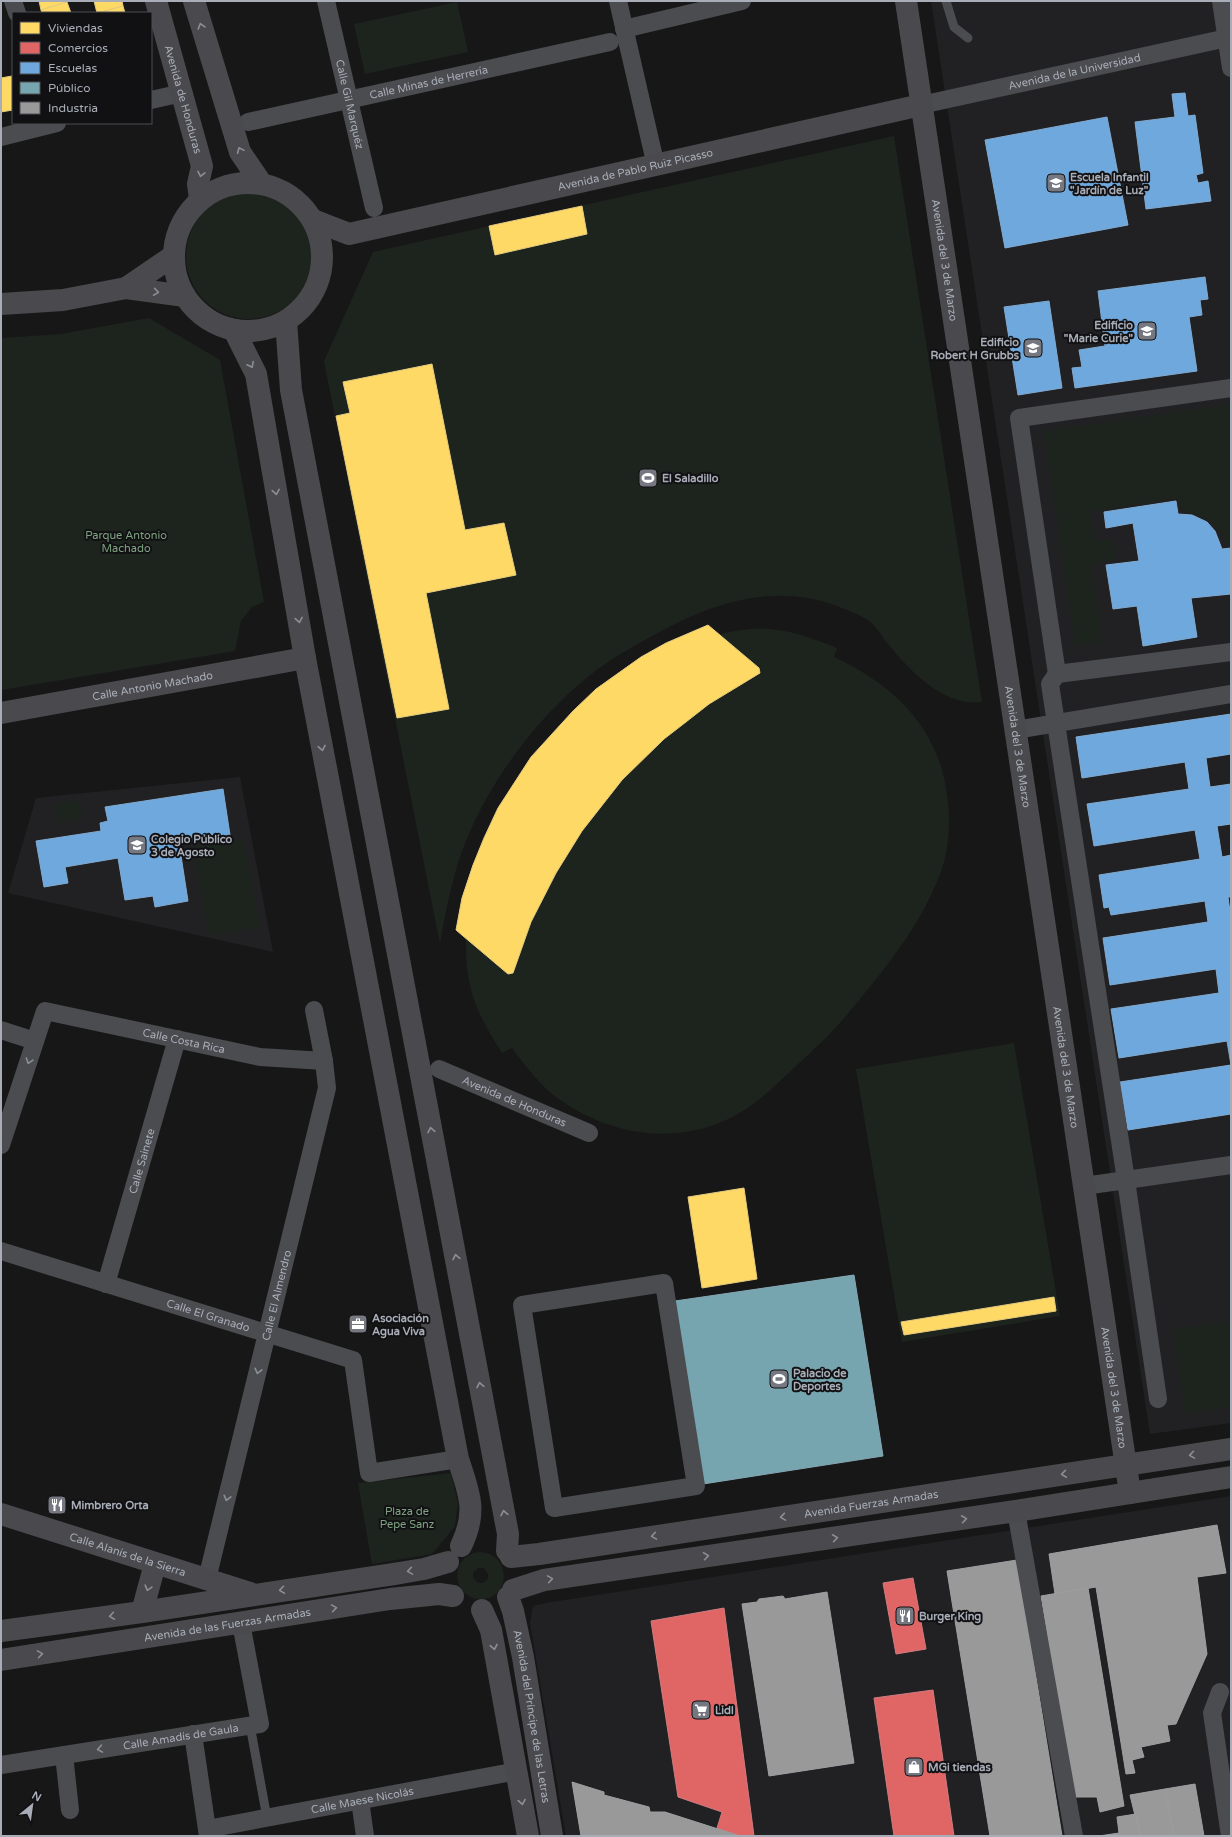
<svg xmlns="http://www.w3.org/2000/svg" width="1232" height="1837" viewBox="0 0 1232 1837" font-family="'Varela Round',sans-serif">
<rect width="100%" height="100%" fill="#171717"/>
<g fill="#212123">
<path d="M931 1H1231V1423L1150 1434Z"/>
<path d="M240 777 273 952 8 893 36 798Z"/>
<path d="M1231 1496V1836H566L530 1623 533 1606 546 1603Z"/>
</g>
<g fill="#1d241e" fill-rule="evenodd">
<path d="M457 2 468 52 365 74 354 24Z"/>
<path d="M894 136 982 702C944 707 911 672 888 644 882 637 877 626 869 621 859 614 845 609 834 605 780 585 721 600 671 626 643 641 614 656 589 676 534 720 485 787 461 854 451 884 445 914 440 944L324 361 373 252Z"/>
<circle cx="249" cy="256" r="63"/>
<path d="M149 318 220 360 264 602 252 607 241 621 235 651 1 690V338L61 334Z"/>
<path d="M1231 404V543H1227C1215 522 1206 516 1182 511L1178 498 1090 512 1095 542 1113 540 1115 560 1091 565 1102 643 1075 646 1044 431Z"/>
<path d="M708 625 720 634C768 623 792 630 837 648L834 657C894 685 938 727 947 794 950 817 950 840 944 862 928 915 890 963 855 1005 837 1028 817 1047 796 1066 774 1087 754 1107 726 1120 668 1147 599 1132 551 1093 536 1080 524 1064 512 1048L502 1053C477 1014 465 988 466 940L456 930C485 786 572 681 708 625Z"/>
<path d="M80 800 83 819 58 822 55 803Z"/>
<path d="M243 838 260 927 209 936 193 847Z"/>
<path d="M1014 1043 1060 1316 902 1342 856 1069Z"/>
<path d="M1231 1321V1407L1185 1414 1173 1329Z"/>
<path d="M451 1473 458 1503 455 1526 432 1554 372 1564 358 1483Z"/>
<path d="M481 1552C513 1555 510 1600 480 1599 450 1597 449 1554 481 1552ZM478 1568H484L488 1574V1579L483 1583H478L473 1578V1573Z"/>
</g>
<g fill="#ffd966" stroke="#e5cc7f">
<path d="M39 1H67V2L41 10Z"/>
<path d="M94 1H122L123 6 97 13Z"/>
<path d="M67 2 71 13H42L41 10Z"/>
<path d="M123 6 125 13H98Z"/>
<path d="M12 76 13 110 1 112V78Z"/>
<path d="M582 206 587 234 495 255 489 226Z"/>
<path d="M432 364 465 530 504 523 516 575 426 593 449 709 397 718 336 416 350 413 343 382Z"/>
<path d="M708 625 759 668 760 673 709 704 686 722 664 739 622 780 582 831 556 873 531 922 513 973 508 974 456 930 462 898 473 865 484 838 498 808 531 757 573 711 596 689 641 657 666 643Z"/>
<path d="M744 1188 757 1279 702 1288 688 1197Z"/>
<path d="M1054 1297 1056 1311 904 1335 901 1322Z"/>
</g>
<g fill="#e06666" stroke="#cf7b7f">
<path d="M913 1578 926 1649 896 1654 883 1583Z"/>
<path d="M724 1608 754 1836H740L717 1828 722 1812 678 1797 651 1621Z"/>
<path d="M933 1690 954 1836H894L874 1698Z"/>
</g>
<g fill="#6fa8dc" stroke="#80aad1">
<path d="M1185 93 1188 116 1195 115 1203 173 1196 175 1198 183 1208 181 1211 201 1146 209 1135 122 1175 117 1172 94Z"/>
<path d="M1107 117 1128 225 1005 248 985 140Z"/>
<path d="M1205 277 1208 299 1200 300 1202 315 1189 317 1197 371 1075 388 1072 368 1082 367 1079 350 1105 346 1098 291Z"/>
<path d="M1049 301 1062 388 1018 395 1004 307Z"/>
<path d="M1176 501 1178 514 1192 515 1207 522 1215 531 1222 549 1231 548V594L1191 598 1197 637 1143 646 1137 606 1113 609 1106 565 1139 561 1133 523 1106 528 1104 512Z"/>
<path d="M1231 714V754L1206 758 1210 787 1231 784V824L1217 826 1222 857 1231 855V897H1228L1231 919V1065L1227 1041 1119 1058 1111 1009 1219 993 1216 969 1110 985 1103 938 1208 922 1205 901 1111 915 1109 907 1104 908 1099 875 1200 859 1195 830 1094 846 1087 804 1189 789 1185 762 1082 778 1076 737Z"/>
<path d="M223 789 230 835 179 843 188 901 155 907 153 896 125 900 118 858 65 867 68 883 44 887 36 841 101 831 100 823 108 821 105 807Z"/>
<path d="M1231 1065V1114L1128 1130 1120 1082Z"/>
</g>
<path fill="#76a5af" stroke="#85a7b2" d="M854 1275 883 1456 703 1484 675 1301Z"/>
<g fill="#999" stroke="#9e9fa2">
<path d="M1217 1525 1226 1573 1197 1577 1207 1654 1176 1724 1167 1725 1170 1741 1141 1747 1144 1757 1132 1760 1135 1773 1126 1774 1096 1587 1055 1594 1049 1554Z"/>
<path d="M1017 1560 1062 1836H990L947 1571Z"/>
<path d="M1088 1588 1124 1806 1100 1812 1097 1797H1074L1041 1596Z"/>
<path d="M827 1592 854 1763 769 1776 742 1604 757 1602 759 1599 783 1596 785 1599Z"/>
<path d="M572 1782 604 1792V1795L649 1807 650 1812H665L740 1836H581Z"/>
<path d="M1195 1784 1204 1836H1174L1165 1789Z"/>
<path d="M1165 1789 1174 1836H1140L1130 1795Z"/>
<path d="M1136 1814 1140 1836H1099L1119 1833 1117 1817Z"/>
</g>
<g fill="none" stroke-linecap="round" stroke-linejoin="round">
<g stroke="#4b4c50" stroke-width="9">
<path d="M946 1 954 27 968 38"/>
<path d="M250 1725 267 1818"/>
</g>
<g stroke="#4b4c50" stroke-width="18">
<path d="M13 1 17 13"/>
<path id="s1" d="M326 1 374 208"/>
<path d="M618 1 656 166"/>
<path d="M1221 1 1231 68"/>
<path d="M624 29 742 1"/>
<path d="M151 100 182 93"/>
<path id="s2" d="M921 105 1227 38"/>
<path id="s3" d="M248 122 610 42"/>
<path d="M1 137 57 123"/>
<path d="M1231 388 1019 418 1057 674 1231 652"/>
<path d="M1057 674 1050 684 1126 1180 1231 1165"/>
<path d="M1015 730 1231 694"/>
<path d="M1 1030 35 1041"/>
<path id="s4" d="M439 1069 589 1133"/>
<path id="s5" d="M1 1145 45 1011 260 1057 324 1061"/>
<path d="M1084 1186 1126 1180 1158 1399"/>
<path id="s6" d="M1 1251 353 1360 369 1473 458 1459"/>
<path d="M664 1283 696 1486 554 1508 522 1305Z"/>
<path id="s7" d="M106 1284 177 1039"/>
<path d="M1016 1511 1074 1836"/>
<path id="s8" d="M207 1579 327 1088 324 1061 314 1010"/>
<path d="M1220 1692 1212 1713 1230 1836"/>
<path d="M193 1734 208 1836"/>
<path d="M64 1755 70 1810"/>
<path id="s9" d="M1 1765 260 1724 241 1623"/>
<path d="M360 1800 365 1836"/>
<path id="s10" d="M207 1829 517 1771"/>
</g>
<g stroke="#4a4a4e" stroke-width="22">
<path id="s11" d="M156 1 202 166 198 184 200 199"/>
<path d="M194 1 240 152 261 183"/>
<path id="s12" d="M906 1 1130 1493"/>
<circle cx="248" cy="257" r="74"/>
<path id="s13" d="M313 220 349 234 921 105"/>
<path d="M126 288 173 256"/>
<path d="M1 304 63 300 126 288 185 296"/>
<path d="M286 321 291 390 508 1534 507 1551"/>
<path d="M234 330 256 374 305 658 458 1459C469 1493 478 1511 461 1546"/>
<path id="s14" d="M1 713 305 658"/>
<path id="s15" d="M1 1514 250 1593"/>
<path id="s16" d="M511 1557 539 1554 1231 1449"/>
<path d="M513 1590 544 1580 1016 1511 1231 1477"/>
<path id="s17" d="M508 1597 513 1611 523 1657 552 1836"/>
<path d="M482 1610 491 1630 528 1836"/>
<path d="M142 1612 155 1564"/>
<path d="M1 1631 142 1612 394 1574 424 1569 448 1562"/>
<path id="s18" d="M1 1660 390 1599 439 1594 453 1596"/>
</g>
</g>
<defs><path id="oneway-chevron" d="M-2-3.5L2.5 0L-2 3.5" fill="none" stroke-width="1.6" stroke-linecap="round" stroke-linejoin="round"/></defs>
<g stroke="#8c8f98">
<use href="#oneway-chevron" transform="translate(201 26) rotate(-106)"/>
<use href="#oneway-chevron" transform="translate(240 150) rotate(-114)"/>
<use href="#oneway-chevron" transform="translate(201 174) rotate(102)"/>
<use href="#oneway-chevron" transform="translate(156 292) rotate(8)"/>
<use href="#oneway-chevron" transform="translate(251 365) rotate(64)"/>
<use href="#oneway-chevron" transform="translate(276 492) rotate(80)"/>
<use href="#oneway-chevron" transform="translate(299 620) rotate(80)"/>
<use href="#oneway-chevron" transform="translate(322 748) rotate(79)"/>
<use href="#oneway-chevron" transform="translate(431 1130) rotate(-101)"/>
<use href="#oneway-chevron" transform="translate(456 1257) rotate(-101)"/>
<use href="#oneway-chevron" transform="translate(480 1385) rotate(-101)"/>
<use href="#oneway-chevron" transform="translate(1192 1455) rotate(171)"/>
<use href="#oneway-chevron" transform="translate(1064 1474) rotate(172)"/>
<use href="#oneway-chevron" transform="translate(504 1513) rotate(-101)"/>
<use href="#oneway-chevron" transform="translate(783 1517) rotate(171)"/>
<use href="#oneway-chevron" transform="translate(964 1519) rotate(-8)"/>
<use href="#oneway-chevron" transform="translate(654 1536) rotate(171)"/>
<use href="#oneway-chevron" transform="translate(835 1538) rotate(-8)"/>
<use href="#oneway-chevron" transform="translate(706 1556) rotate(-8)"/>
<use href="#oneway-chevron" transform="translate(410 1571) rotate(171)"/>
<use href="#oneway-chevron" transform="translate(550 1579) rotate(-9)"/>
<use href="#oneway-chevron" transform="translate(148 1588) rotate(106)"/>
<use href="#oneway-chevron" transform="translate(282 1590) rotate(172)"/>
<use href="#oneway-chevron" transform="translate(334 1608) rotate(-9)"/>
<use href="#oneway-chevron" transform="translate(112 1616) rotate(172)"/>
<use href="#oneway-chevron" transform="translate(494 1647) rotate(79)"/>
<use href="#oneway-chevron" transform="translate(40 1654) rotate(-9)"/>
<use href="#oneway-chevron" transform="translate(522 1802) rotate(80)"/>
</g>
<g stroke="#8c9099">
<use href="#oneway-chevron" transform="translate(29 1061) rotate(108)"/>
<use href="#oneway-chevron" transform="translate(258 1371) rotate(104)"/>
<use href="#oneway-chevron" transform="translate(227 1498) rotate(104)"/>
<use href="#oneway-chevron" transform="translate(100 1749) rotate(170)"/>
</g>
<defs>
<symbol id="school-square" viewBox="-11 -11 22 22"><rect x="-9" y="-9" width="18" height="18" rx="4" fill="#757880" stroke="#111113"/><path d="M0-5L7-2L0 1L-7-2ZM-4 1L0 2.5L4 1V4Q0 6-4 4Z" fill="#fff"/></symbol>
<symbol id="university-square" viewBox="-11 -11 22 22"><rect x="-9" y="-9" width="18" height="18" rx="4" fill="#757880" stroke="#111113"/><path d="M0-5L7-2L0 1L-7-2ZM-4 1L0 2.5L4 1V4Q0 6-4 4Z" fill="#fff"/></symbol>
<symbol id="stadium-square" viewBox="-11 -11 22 22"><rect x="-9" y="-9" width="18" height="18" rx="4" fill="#757880" stroke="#111113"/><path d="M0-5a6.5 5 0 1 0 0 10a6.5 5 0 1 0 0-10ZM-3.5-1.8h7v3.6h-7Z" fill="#fff"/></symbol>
<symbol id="office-square" viewBox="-11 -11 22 22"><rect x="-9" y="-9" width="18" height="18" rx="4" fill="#757880" stroke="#111113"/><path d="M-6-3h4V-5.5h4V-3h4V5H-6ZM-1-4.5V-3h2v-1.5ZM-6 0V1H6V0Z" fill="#fff"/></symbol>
<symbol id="restaurant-square" viewBox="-11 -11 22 22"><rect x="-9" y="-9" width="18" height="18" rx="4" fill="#757880" stroke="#111113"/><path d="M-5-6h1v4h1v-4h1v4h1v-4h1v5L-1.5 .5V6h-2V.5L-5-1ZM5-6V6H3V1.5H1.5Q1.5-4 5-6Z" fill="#fff"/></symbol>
<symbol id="supermarket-square" viewBox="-11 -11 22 22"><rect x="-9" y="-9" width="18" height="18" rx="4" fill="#757880" stroke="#111113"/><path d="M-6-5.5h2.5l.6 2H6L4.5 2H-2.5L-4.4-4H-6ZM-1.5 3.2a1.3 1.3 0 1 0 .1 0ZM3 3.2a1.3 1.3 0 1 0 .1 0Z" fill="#fff"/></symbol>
<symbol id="shop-square" viewBox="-11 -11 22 22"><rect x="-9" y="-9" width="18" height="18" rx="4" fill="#757880" stroke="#111113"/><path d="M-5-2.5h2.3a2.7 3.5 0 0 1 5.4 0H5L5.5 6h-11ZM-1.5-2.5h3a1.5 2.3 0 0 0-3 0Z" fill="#fff"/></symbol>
</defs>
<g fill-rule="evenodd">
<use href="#school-square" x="1045" y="172" width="22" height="22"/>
<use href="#university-square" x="1136" y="320" width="22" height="22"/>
<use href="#university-square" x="1022" y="337" width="22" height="22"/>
<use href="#stadium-square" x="637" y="467" width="22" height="22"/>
<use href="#school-square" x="126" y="834" width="22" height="22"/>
<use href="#office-square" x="347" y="1313" width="22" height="22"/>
<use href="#stadium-square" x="768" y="1368" width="22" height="22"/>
<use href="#restaurant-square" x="46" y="1494" width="22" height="22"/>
<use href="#restaurant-square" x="894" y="1605" width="22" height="22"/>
<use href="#supermarket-square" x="690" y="1699" width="22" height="22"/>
<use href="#shop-square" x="903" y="1756" width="22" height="22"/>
</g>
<g text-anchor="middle" stroke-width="4" stroke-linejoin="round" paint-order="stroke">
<g font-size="11" fill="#a8adb8" stroke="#111113">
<text dy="4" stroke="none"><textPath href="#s2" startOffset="157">Avenida de la Universidad</textPath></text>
<text dy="4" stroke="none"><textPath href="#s3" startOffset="185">Calle Minas de Herrería</textPath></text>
<text dy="4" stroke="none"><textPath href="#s11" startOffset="102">Avenida de Honduras</textPath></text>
<text dy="4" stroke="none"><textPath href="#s1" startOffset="106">Calle Gil Marquéz</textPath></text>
<text dy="4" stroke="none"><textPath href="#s13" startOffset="332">Avenida de Pablo Ruiz Picasso</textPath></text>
<text dy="4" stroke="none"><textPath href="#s12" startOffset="262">Avenida del 3 de Marzo</textPath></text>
<text dy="4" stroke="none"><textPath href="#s14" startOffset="154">Calle Antonio Machado</textPath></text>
<text dy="4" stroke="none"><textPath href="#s12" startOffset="754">Avenida del 3 de Marzo</textPath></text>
<text dy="4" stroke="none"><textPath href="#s5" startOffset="283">Calle Costa Rica</textPath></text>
<text dy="4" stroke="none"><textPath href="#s12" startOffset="1078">Avenida del 3 de Marzo</textPath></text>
<text dy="4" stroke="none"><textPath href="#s4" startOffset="82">Avenida de Honduras</textPath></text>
<text dy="4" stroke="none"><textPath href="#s7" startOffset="128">Calle Sainete</textPath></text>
<text dy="4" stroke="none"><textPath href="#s8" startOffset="292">Calle El Almendro</textPath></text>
<text dy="4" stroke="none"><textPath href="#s6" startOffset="217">Calle El Granado</textPath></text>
<text dy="4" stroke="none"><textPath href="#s12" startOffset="1402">Avenida del 3 de Marzo</textPath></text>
<text dy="4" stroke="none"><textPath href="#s16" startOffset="364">Avenida Fuerzas Armadas</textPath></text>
<text dy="4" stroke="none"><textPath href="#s15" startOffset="133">Calle Alanís de la Sierra</textPath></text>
<text dy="4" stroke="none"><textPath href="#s18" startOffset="229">Avenida de las Fuerzas Armadas</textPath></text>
<text dy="4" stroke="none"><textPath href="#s17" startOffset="122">Avenida del Príncipe de las Letras</textPath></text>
<text dy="4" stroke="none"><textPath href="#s9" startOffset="182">Calle Amadís de Gaula</textPath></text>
<text dy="4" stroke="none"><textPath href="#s10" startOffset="158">Calle Maese Nicolás</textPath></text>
</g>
<g font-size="11" font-weight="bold" fill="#a8adb8" stroke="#111113" text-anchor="start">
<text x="1070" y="181">Escuela Infantil<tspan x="1070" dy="13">"Jardín de Luz"</tspan></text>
<text x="1133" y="329" text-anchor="end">Edificio<tspan x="1133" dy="13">"Marie Curie"</tspan></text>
<text x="1019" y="346" text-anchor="end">Edificio<tspan x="1019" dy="13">Robert H Grubbs</tspan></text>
<text x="662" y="482">El Saladillo</text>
<text x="151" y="843">Colegio Público<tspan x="151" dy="13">3 de Agosto</tspan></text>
<text x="372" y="1322">Asociación<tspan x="372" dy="13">Agua Viva</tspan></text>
<text x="793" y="1377">Palacio de<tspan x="793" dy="13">Deportes</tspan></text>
<text x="71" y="1509">Mimbrero Orta</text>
<text x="919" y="1620">Burger King</text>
<text x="715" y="1714">Lidl</text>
<text x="928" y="1771">MGi tiendas</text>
</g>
<g font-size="11" fill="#7fa381" stroke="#111113">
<text x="126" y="539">Parque Antonio<tspan x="126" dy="13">Machado</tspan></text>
<text x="407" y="1515">Plaza de<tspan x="407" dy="13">Pepe Sanz</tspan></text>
</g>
</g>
<rect width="1232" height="1837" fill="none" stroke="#a8adb8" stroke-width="4"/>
<rect x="12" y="12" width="140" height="112" fill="#111113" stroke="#4d4f55"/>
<rect x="20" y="22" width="20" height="12" fill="#ffd966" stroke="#4d4f55"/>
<text x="48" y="32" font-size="12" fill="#a8adb8">Viviendas</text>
<rect x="20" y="42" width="20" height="12" fill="#e06666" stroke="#4d4f55"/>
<text x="48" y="52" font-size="12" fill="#a8adb8">Comercios</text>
<rect x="20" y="62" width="20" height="12" fill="#6fa8dc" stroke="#4d4f55"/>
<text x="48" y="72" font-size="12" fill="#a8adb8">Escuelas</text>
<rect x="20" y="82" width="20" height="12" fill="#76a5af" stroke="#4d4f55"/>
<text x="48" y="92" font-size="12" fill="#a8adb8">Público</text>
<rect x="20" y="102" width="20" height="12" fill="#999999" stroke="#4d4f55"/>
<text x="48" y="112" font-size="12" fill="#a8adb8">Industria</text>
<g transform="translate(32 1805) rotate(29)" stroke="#111113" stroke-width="3" paint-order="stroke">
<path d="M0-3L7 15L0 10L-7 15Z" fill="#a8adb8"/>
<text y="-6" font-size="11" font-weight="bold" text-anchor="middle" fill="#a8adb8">N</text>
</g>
</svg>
